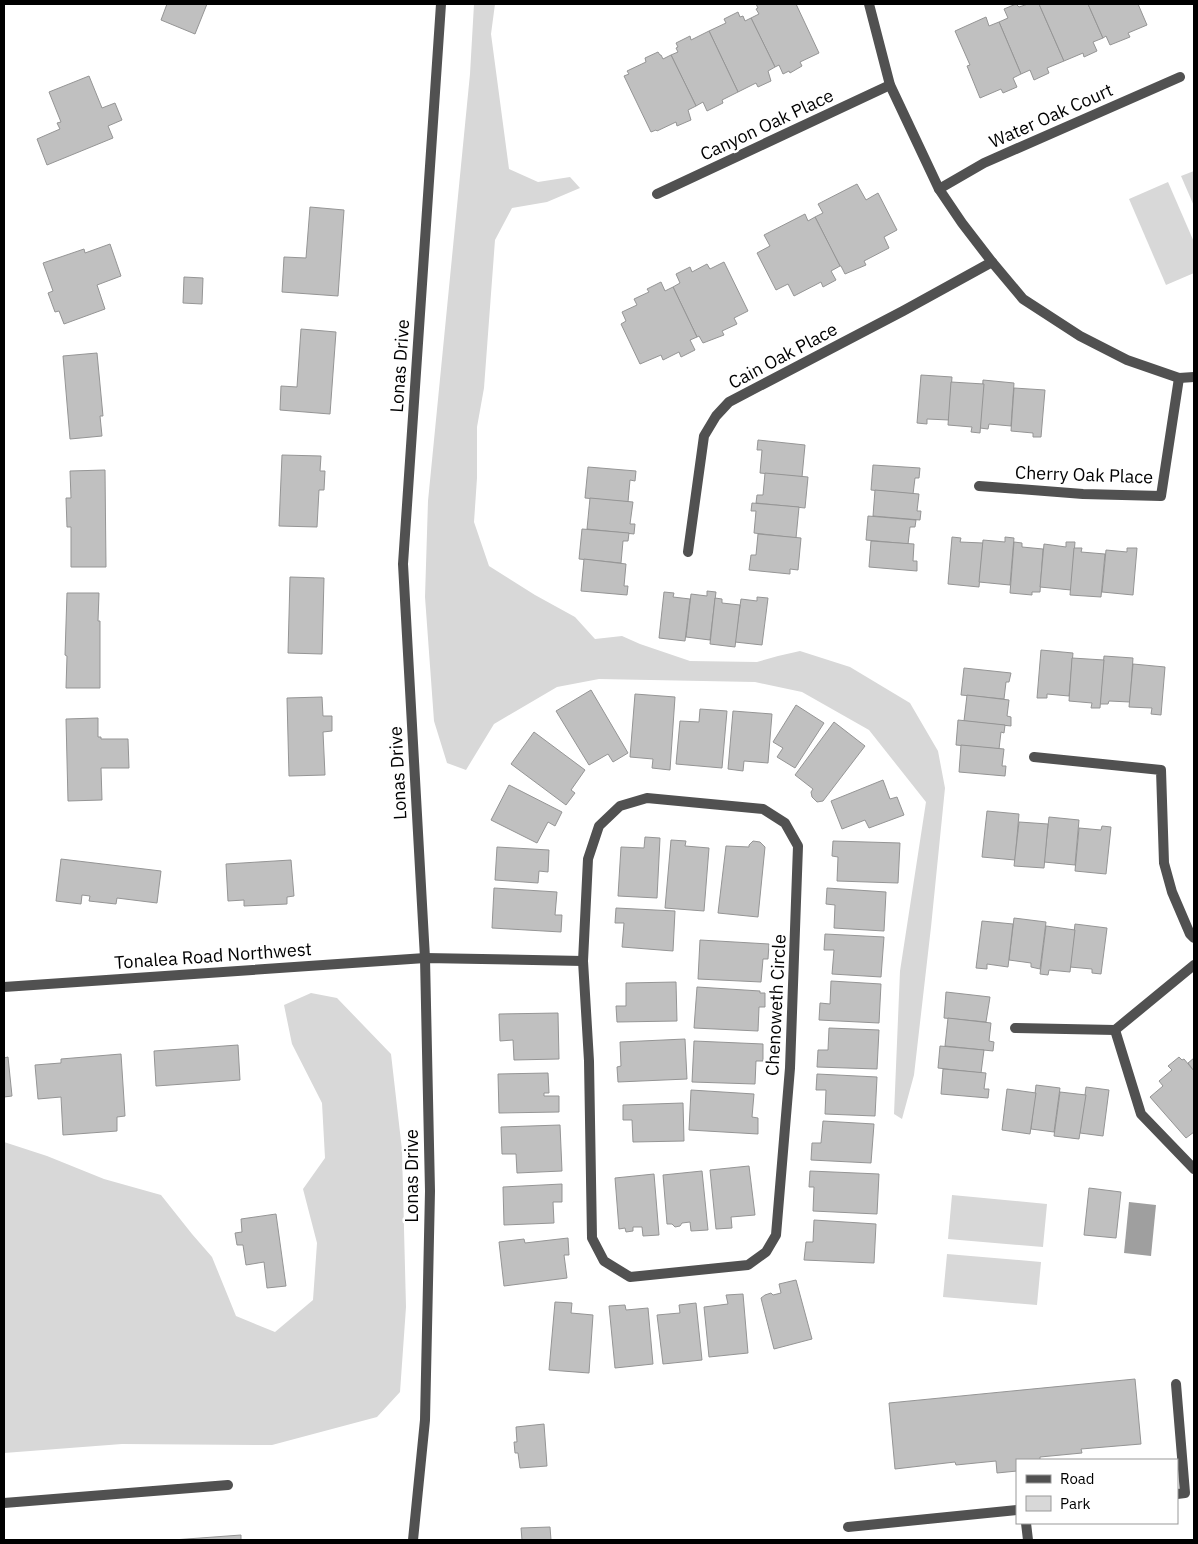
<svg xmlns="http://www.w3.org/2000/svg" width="1198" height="1544" viewBox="0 0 1198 1544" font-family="'IBM Plex Sans',sans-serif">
<rect width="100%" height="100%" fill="#fff"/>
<g fill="#d8d8d8">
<path d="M474 4H495L491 34 509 169 538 182 570 177 580 188 547 202 512 208 495 240 484 388 477 427V478L474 522 489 566 535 595 575 617 595 639 622 636 640 644 690 661 757 662 778 656 800 651 850 667 910 703 938 751 945 788 931 927 914 1075 902 1119 894 1114 900 971 926 802 869 730 802 692 755 682 599 679 557 687 494 724 466 770 447 763 434 721 425 597 428 501 470 74Z"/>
<path d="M1194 171V206L1181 176Z"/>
<path d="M1168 182 1194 242V273L1166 285 1129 199Z"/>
<path d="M311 993 337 998 391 1054 402 1150 406 1307 400 1392 377 1417 272 1445 122 1444 4 1453V1142L47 1156 104 1179 161 1195 192 1234 212 1257 236 1316 275 1332 313 1300 317 1243 303 1189 325 1158 322 1103 292 1044 284 1005Z"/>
<path d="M952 1195 1047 1204 1043 1247 948 1239Z"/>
<path d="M947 1254 1041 1262 1037 1305 943 1297Z"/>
</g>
<path fill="#9f9f9f" d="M1129 1202 1156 1205 1151 1256 1124 1253Z"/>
<g fill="#c0c0c0" stroke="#959595">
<path d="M167 4H207L195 34 161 20Z"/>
<path d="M756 4H796L819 53 800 62 802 66 790 73 789 71 783 74 779 65 775 67 751 18 759 14 756 9 758 8Z"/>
<path d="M1016 4 1019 7 1028 4H1039L1064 61 1047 68 1049 73 1034 80 1030 70 1021 74 999 22 1008 18 1004 9Z"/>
<path d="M1039 4H1088L1103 38 1093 42 1097 51 1084 57 1083 53 1064 61Z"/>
<path d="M1088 4H1138L1147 25 1128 33 1130 37 1110 45 1106 36 1103 38Z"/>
<path d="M738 12 740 17 743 16 745 21 751 18 775 67 768 71 771 81 758 87 756 83 738 92 709 31 726 23 724 19Z"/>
<path d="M986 17 989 26 999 22 1021 74 1013 78 1017 87 1003 93 1001 89 980 98 967 66 970 65 955 31Z"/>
<path d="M709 31 738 92 722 100 723 103 707 111 703 102 696 106 671 55 678 52 676 48 678 47 676 43 690 36 691 40Z"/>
<path d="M658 52 660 55H661L663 59 671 55 696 106 688 110 691 120 677 126 676 122 657 131 656 130 651 132 624 76 629 74 627 71 646 62 645 58Z"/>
<path d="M89 76 102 108 115 103 122 120 108 126 113 138 47 165 37 139 60 129 57 123 61 122 49 92Z"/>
<path d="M857 184 866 200 878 193 897 230 884 237 889 248 864 261 866 265 845 274 841 266H840L815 217 823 213 818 204Z"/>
<path d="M310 207 344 210 338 296 282 292 284 257 306 258Z"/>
<path d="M805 214 808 221 815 217 840 266 831 271 836 280 823 287 821 282 794 296 788 284 776 290 757 253 770 246 764 235Z"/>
<path d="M110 244 121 276 97 285 105 309 64 324 59 311 55 312 48 293 53 291 43 263 84 249 85 253Z"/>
<path d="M724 262 748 311 734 318 737 324 722 331 724 335 703 343 699 336 697 337 673 287 680 283 676 274 690 267 692 272 707 264 710 269Z"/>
<path d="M184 277 203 278 202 304 183 303Z"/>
<path d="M661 282 665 291 673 287 697 337 690 340 695 350 681 357 679 352 663 360 661 355 640 364 621 324 626 321 622 312 637 305 634 299 649 292 647 289Z"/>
<path d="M301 329 336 332 330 414 280 410 281 386 297 387Z"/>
<path d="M97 353 103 416H100L102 436 70 439 63 356Z"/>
<path d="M921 375 952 377 949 420 927 419V424L917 423Z"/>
<path d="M983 380 1014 383 1011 426 989 424 988 429 980 428Z"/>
<path d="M951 382 984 384 980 433 971 432 972 427 948 425Z"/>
<path d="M1014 388 1045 390 1041 437H1033V433L1011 431Z"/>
<path d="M758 440 805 445 802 477 760 473 762 450H757Z"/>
<path d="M282 455 321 456 320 471H325L324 490H319L317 527 279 526Z"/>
<path d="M873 465 920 468 919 478H915L913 494 871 490Z"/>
<path d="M588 467 636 471 635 481 630 480 628 502 585 498Z"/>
<path d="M105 470 106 567H71V527H67L66 498H71L70 471Z"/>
<path d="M765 473 808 477 805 508 756 503 757 495H763Z"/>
<path d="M875 490 919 494 917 511H921L920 520 873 516Z"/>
<path d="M590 498 633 502 630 524H635L634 534 587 529Z"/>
<path d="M752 503 799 507 796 538 754 533 756 511H751Z"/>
<path d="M868 516 916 520 915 527H910L908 544 866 540Z"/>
<path d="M582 529 629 533 628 541H623L621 563 579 559Z"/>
<path d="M758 534 801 538 798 570 790 569V574L749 570 751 555H756Z"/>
<path d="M952 537 961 538 960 542 983 543 979 587 948 584Z"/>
<path d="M1005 537 1014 538 1010 585 979 582 983 540 1005 542Z"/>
<path d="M871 541 914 544 913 561H917V571L869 567Z"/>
<path d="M1014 542 1022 543V547L1043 549 1040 592H1032V595L1010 593Z"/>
<path d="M1066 542H1075L1071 590 1040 587 1044 544 1066 547Z"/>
<path d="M1074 548H1082L1081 552 1105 554 1101 597 1070 595Z"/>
<path d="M1127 548H1137L1133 595 1102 592 1106 550 1127 552Z"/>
<path d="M584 559 626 564 624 586H628L627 595 581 591Z"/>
<path d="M290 577 324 578 322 654 288 653Z"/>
<path d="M707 591 716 592 710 640 686 637 691 594 707 596Z"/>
<path d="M664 592 674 593 673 597 690 599 685 641 659 638Z"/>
<path d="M67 593H99L98 621H100V688H66L67 656 65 655Z"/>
<path d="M757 597 768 598 762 645 735 642 741 599 757 601Z"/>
<path d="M715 598 722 599V603L740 605 735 647 710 644Z"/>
<path d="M1041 650 1073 653 1069 696 1047 694V698H1037Z"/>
<path d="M1104 656 1133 658 1130 702 1109 701 1108 704H1100Z"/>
<path d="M1072 658 1104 660 1100 708H1091L1092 703 1069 701Z"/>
<path d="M1133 664 1165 667 1161 715 1151 714 1152 708 1129 707Z"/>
<path d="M964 668 1011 673 1009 682H1006L1004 699 961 695Z"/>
<path d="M591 690 628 753 613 762 608 754 589 765 556 711Z"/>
<path d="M635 694 675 697 670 770 652 768 653 759 630 757Z"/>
<path d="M967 695 1009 700 1007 716 1011 717V726L964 721Z"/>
<path d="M322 697 323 716H332V731L323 732 325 775 289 776 287 698Z"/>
<path d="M796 705 824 723 795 768 777 757 783 748 773 742Z"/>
<path d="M700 709 727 711 722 768 676 764 680 721 699 722Z"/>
<path d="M733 711 772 714 768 763 744 761 743 771 728 769Z"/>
<path d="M98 718V737H101V739H128L129 768H101L102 800 68 801 66 719Z"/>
<path d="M958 720 1005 725 1004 733 1001 732 999 749 956 745Z"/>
<path d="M834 722 865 746 823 801 817 802 812 797 811 792 813 789 795 775Z"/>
<path d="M534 732 585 770 571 790 575 793 566 805 511 764Z"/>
<path d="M961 745 1004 749 1002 766H1006L1005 776 959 772Z"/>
<path d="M883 780 890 799 897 797 904 815 869 828 865 820 842 829 831 801Z"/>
<path d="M509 785 562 812 555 826 548 822 537 843 491 820Z"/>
<path d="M987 811 1019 814 1015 860 982 857Z"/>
<path d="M1049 817 1079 820 1075 865 1044 862Z"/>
<path d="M1019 822 1048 824 1044 868 1014 866Z"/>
<path d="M1102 826 1111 827 1106 874 1075 871 1079 828 1101 830Z"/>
<path d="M645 837 660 838 657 898 618 896 621 847 644 848Z"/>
<path d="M671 840 686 841 685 846 709 848 704 911 665 908Z"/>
<path d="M753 841 760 842 765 847 758 917 718 913 726 846 749 847V845Z"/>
<path d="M833 841 900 843 898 883 837 881 838 857 832 856Z"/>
<path d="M497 847 549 850 548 872 539 871 538 883 495 880Z"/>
<path d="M61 859 161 871 157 903 117 898 116 904 89 901 90 896 82 895 81 904 56 901Z"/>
<path d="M291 860 294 896 287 897V904L244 906V900L228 901 226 864Z"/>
<path d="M494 888 557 892 555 915H562L561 932 492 928Z"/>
<path d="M827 888 886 892 884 931 834 928 835 905 826 904Z"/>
<path d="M616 908 675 911 673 951 622 947 624 923H615Z"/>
<path d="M1014 918 1046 922 1040 969 1031 967V963L1009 960Z"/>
<path d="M982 921 1013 924 1008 967 987 964V969L976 968Z"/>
<path d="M1075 924 1107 928 1101 974 1092 973V969L1070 967Z"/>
<path d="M1046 926 1075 930 1070 972 1049 970 1048 975 1040 974Z"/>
<path d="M825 934 884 937 881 977 832 974 834 950H824Z"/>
<path d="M700 940 769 944 768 959H763L761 982 698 979Z"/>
<path d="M831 981 881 984 879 1023 819 1020 820 1003 830 1004Z"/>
<path d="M676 982 677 1021 617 1022 616 1006H626V983Z"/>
<path d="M697 987 760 991V993H765V1007H759L758 1031 694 1028Z"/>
<path d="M946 992 990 997 986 1022 944 1018Z"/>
<path d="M558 1013 559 1059 514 1060 513 1040 500 1041 499 1014Z"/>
<path d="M948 1018 991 1023 989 1041 994 1042 993 1051 945 1046Z"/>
<path d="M829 1028 879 1030 877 1069 817 1067 818 1050H828Z"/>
<path d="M685 1039 687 1079 618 1082 617 1067 621 1066 620 1042Z"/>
<path d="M694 1041 763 1044V1061H756L755 1084 692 1082Z"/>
<path d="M238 1045 240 1080 156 1086 154 1051Z"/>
<path d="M940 1046 984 1050 981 1073 938 1068Z"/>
<path d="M121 1054 125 1116 117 1117V1131L63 1135 61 1097 38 1099 35 1065 61 1063V1059Z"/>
<path d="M8 1057 12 1096 4 1097V1058Z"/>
<path d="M1179 1057 1182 1060 1184 1059 1194 1071V1132L1186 1138 1150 1097 1163 1086 1159 1081 1172 1070 1168 1066Z"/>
<path d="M1194 1058V1071L1188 1063Z"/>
<path d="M943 1069 986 1073 984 1089H989L988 1098 941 1094Z"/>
<path d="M548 1073 549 1093H544V1096H559V1112L499 1113 498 1074Z"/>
<path d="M817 1074 877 1077 875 1116 825 1114 826 1090H816Z"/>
<path d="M1036 1085 1060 1088 1054 1132 1031 1129Z"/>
<path d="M1086 1087 1109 1090 1103 1136 1080 1133Z"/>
<path d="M1007 1089 1036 1093 1030 1134 1002 1130Z"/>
<path d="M691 1090 754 1094 752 1117 758 1118V1134L689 1130Z"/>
<path d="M1060 1092 1086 1095 1079 1139 1054 1136Z"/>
<path d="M683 1103 684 1141 633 1142 632 1120H623V1105Z"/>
<path d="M823 1121 874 1124 871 1163 811 1160 812 1143H821Z"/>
<path d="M560 1125 562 1171 517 1173 516 1154H502L501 1127Z"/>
<path d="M749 1166 755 1215 731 1217 732 1228 716 1229 710 1170Z"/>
<path d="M702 1171 708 1230 691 1231 690 1222 682 1223 680 1226 675 1227 672 1224H667L663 1175Z"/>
<path d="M810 1171 879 1174 877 1214 813 1211 814 1187H809Z"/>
<path d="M654 1174 659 1235 643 1236 642 1227H633V1231L626 1232 625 1228 619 1229 615 1178Z"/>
<path d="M562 1184V1202H553L554 1223 504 1225 503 1187Z"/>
<path d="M1089 1188 1121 1192 1116 1238 1084 1235Z"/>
<path d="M276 1214 286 1286 267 1288 264 1262 246 1265 243 1245H237L235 1233 242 1232 241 1219Z"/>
<path d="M814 1220 876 1224 874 1263 804 1260 806 1242H813Z"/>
<path d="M568 1238 569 1255H564L567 1278 504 1286 499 1242 524 1239 525 1243Z"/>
<path d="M796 1280 812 1339 774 1349 761 1298 765 1295 771 1293 773 1295 781 1293 779 1284Z"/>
<path d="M743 1294 748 1353 709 1357 704 1307 728 1304 726 1295Z"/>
<path d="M555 1302 572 1303 571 1313 593 1315 589 1373 549 1370Z"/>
<path d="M696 1303 702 1360 663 1364 657 1315 680 1313 679 1305Z"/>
<path d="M625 1305 626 1310 648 1308 653 1364 615 1368 609 1306Z"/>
<path d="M1135 1379 1141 1444 1081 1449 1082 1453 1040 1457V1460H1017V1471L997 1473 996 1461 956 1465 955 1462 895 1469 889 1403Z"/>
<path d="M544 1424 547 1466 520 1468 518 1453H515L514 1442H517L516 1427Z"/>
<path d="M550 1527 551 1540H522L521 1528Z"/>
<path d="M241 1535V1540H173Z"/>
</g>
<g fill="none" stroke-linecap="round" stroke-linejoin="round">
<g stroke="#515151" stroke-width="10">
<path d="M1115 1030 1141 1114 1194 1169"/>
<path d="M1176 1384 1185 1493 1177 1494"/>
<path d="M4 1503 228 1485"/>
<path d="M1026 1523 1028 1540"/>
<path d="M848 1527 1017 1510"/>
</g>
<g stroke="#515151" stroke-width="10">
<path d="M869 4 890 85 939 189 962 223 992 262 1023 299 1080 336 1127 360 1179 378 1194 377"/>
<path d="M939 189 984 163 1180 77"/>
<path d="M657 194 890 85"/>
<path d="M979 486 1083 494 1161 496 1179 378"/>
<path d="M688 552 704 436 716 416 729 402 903 311 992 262"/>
<path d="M1034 757 1161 770 1164 863 1172 892 1190 934 1194 938"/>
<path d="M647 798 763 809 785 823 798 846 790 1068 776 1235 766 1252 748 1265 630 1277 604 1261 592 1238 589 1061 583 961 588 859 599 826 620 806Z"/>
<path d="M4 987 425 958 583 961"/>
<path d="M1015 1028 1115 1030 1194 965"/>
</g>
<path stroke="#515151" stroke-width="10" d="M413 1540 425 1420 430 1191 425 958 403 564 441 4"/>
</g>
<g text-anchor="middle" stroke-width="5" stroke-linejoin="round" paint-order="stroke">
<g font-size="18" fill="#000" stroke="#fff">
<text transform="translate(1051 116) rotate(-24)" y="6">Water Oak Court</text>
<text transform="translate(767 125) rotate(-25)" y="6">Canyon Oak Place</text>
<text transform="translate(783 356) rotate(-28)" y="6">Cain Oak Place</text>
<text transform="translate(400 366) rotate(-86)" y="6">Lonas Drive</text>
<text transform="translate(1084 475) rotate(2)" y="6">Cherry Oak Place</text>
<text transform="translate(398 773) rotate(-93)" y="6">Lonas Drive</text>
<text transform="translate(213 956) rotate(-4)" y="6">Tonalea Road Northwest</text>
<text transform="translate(776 1005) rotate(-87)" y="6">Chenoweth Circle</text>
<text transform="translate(412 1176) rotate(-90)" y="6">Lonas Drive</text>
</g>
</g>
<rect width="1198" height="1544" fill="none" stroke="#000000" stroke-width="10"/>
<rect x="1016" y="1459" width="162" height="65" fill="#ffffff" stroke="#999999"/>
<rect x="1026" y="1475" width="25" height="8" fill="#515151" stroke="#999999"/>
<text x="1060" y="1484" font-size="15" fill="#000000">Road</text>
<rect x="1026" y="1496" width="25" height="15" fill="#d8d8d8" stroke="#999999"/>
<text x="1060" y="1509" font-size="15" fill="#000000">Park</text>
</svg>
